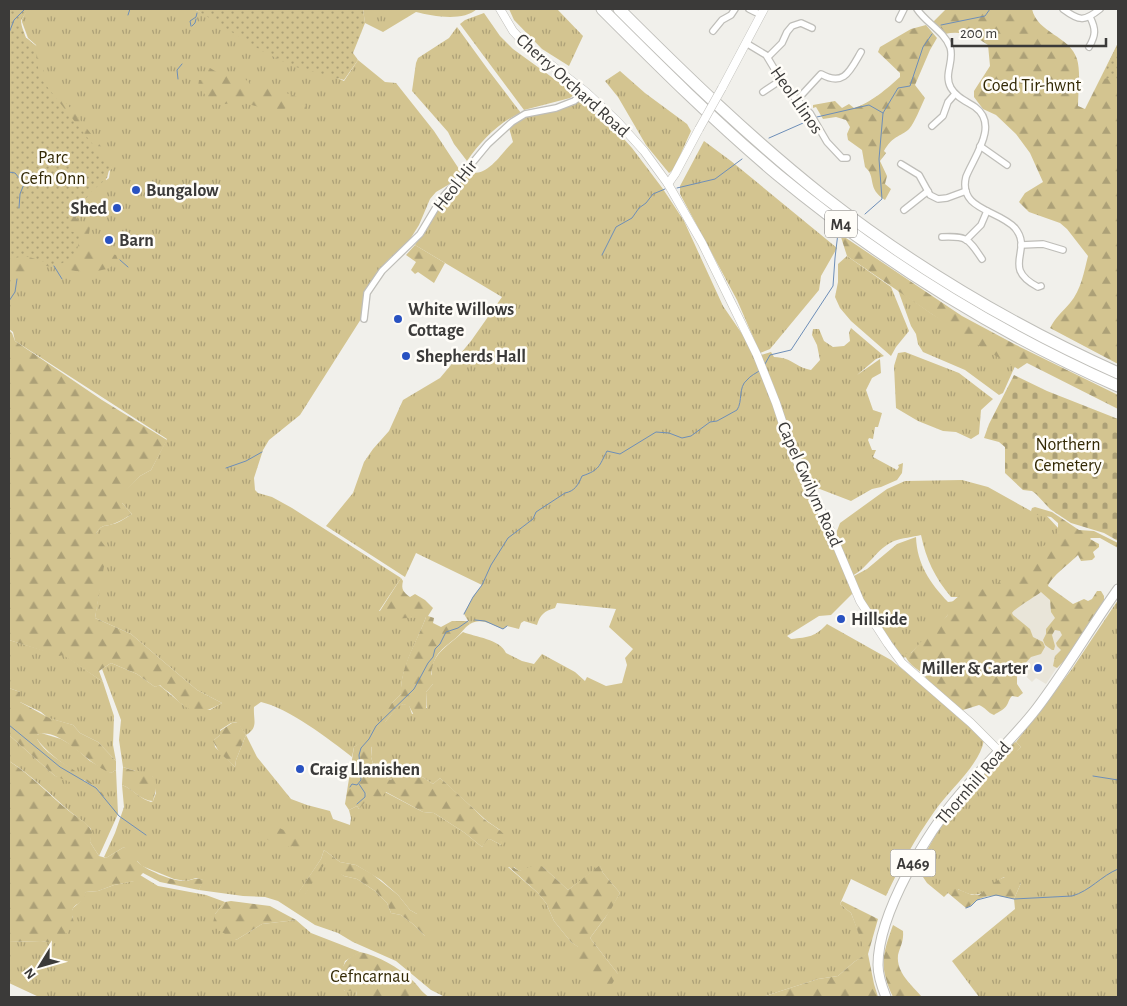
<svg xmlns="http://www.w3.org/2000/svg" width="1127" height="1006" viewBox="0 0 1127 1006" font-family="'Alegreya Sans',sans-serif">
<defs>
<pattern id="grass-tufts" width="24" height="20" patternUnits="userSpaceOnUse" patternTransform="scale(1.25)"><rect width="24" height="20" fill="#d3c490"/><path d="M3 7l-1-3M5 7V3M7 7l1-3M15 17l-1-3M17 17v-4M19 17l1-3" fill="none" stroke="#aca077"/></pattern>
<pattern id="forest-firs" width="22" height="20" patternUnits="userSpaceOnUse" patternTransform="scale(1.25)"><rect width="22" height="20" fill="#d3c490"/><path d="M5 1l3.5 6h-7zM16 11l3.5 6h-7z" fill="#aca077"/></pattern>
<pattern id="cemetery-stones" width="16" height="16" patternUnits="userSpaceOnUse" patternTransform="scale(1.25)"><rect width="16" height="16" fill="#d3c490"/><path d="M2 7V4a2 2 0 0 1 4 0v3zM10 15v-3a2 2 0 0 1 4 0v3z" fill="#aca077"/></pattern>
<pattern id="park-dots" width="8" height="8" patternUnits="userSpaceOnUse" patternTransform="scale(1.25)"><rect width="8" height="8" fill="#d3c490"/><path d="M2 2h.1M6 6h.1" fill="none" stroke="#aca077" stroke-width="1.8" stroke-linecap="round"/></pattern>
</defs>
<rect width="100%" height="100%" fill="#f1f0eb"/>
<path fill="#e9e5d9" d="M1043 589 1085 625 1046 684 1036 678 1032 682 1018 669 1007 617 1013 609Z"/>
<g fill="url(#grass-tufts)" fill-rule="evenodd">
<path d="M28 9H194L344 81 358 60 385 82 396 83 434 131 461 172 453 182 436 192 430 199 419 225 409 241 386 262 365 293 361 319 300 415 269 440 263 450 254 478 255 490 258 493 272 497 292 508 401 578 379 611 426 617C418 640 400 668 401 694L392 703 385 722 398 706 403 704 409 705 412 714 427 708 426 692 433 684C426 656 446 648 463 632 475 637 500 639 506 653L522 661 534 664 542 654 575 672 585 681 587 677 606 686 622 683 627 665 625 658 633 649 609 627 616 609 557 603 555 608C544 611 540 615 537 625L524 621 521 623 519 629 507 626 503 629C492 625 481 617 470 624L464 614 473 597 482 585 416 553 405 577 326 526 353 493 364 462 373 449 389 431 403 400 440 378 471 341 502 297 415 245 444 200 469 171C486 180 502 152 513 142L509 128 525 116 552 111 584 100 615 129 632 148 663 189 684 221 723 306 749 344 805 481 854 592 831 615 819 616 787 636 791 639C809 637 815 637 827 624L891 660 948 706 984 740C980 765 948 791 934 812 915 839 900 866 886 896L851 879 840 904 851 913 867 954 854 962 838 976 818 979 762 997H445L431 990 396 961 353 942 338 933 315 925 278 901 265 897 243 896 199 890 203 880 196 878 186 881 174 879 142 866 124 847 106 858 104 857 115 833 124 807 122 785C133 789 140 799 151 802L153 801 156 793 153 777C143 772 133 771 123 767L119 740 121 720 102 669 111 663 137 674 155 687 159 685 183 705 210 710 222 703 197 690 131 634 95 618 100 585 96 534C102 524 103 527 113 524 119 523 127 517 132 514L122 503V493L140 476 151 470 167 439 15 341 13 332 9 329V259L70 217 96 188 109 178 111 165 41 73 36 45 28 38 22 22V19ZM261 702C288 708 329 739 352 757L354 747 361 743 372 747 371 757 376 773 391 780 400 768 424 778 433 784 440 778 487 821 500 830 501 845 490 839 486 840 482 847 465 833 434 813 423 812 385 792 367 793 359 809 357 806 349 810 351 818 350 825 333 819 330 811 307 805 291 799 257 757 246 735C259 727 253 720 254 707ZM237 722 246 735 236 760 235 767 215 747 214 740 220 735V730L231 723ZM324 850 340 862 356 865 381 880 398 895 410 910 417 914 425 936 413 924 401 915 391 913 387 903 375 891 357 879 344 876 324 862 305 894 299 892 321 859ZM600 866 603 873 620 893 605 918 590 938 618 974 571 942 554 921 546 903 538 893 508 867H514L519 871 543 867 568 890Z"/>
<path d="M363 9H477C463 22 432 16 416 12L383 32 365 23Z"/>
<path d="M509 9H557L583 36 569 66 542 49 514 20Z"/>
<path d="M484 13 500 36 513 49 575 94 570 98 524 110 460 24 465 20Z"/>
<path d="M457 27 489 71 521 113C500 121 480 142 467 161L454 144 448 132 412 91 416 63 418 58 449 38Z"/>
<path d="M620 71 645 93 687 124 691 131 674 169 669 173 646 145 618 97 605 81Z"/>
<path d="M704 141 731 161 837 248 821 276 819 290 770 349 760 353 737 300 680 194V186Z"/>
<path d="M847 256 891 287 909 331 896 347 891 356 851 321 840 308 835 297 838 282V264Z"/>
<path d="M898 290 932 314 1016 364 1003 393 999 395 965 370 923 352 918 344 916 334 911 326Z"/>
<path d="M851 328 884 356 876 359 857 375 880 359 881 373 872 378 866 390 873 410 882 413 878 427H875L873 439 869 438 868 440 872 450H876L873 457 897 470 899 467 898 465 903 463 902 473 897 480 881 487 872 489 851 501 812 486 792 445 775 389 761 355 771 352 774 357C794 358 794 367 811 370L820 360 817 345 812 335 813 329H819L824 341 833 347 844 346 850 341 849 333Z"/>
<path d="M905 352 959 373 993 399 981 410 979 434 971 439 956 432 943 431 918 421 896 408 894 366 898 353Z"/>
<path d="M962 480 988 487 1031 511 1046 515 1060 530 1049 552 1026 580 966 597H951C935 578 926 559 921 535 913 537 902 538 894 541 877 548 868 568 852 576L835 536 840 523 887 489 905 481Z"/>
<path d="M916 537C917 564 930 583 948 602L956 601 947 616 907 657 902 658 863 600 852 577 867 569 897 544Z"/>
<path d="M1118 600V997H979L952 961 1015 909 1014 899 1021 883 1004 877C984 888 983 903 958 889L948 893 944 897 927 883 917 868 939 829 979 777 983 778 1010 758 1021 747 1016 742 1072 669Z"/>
<path d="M9 640 59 655 63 654 103 682 114 716 113 745 116 761 98 742 80 733 73 725 48 718 41 712 20 702V692L9 688Z"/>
<path d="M41 733 61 739 73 746 90 761 111 773 116 770 118 814 99 856 90 842 91 829C84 821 75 816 67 809 48 792 30 774 9 761V735L55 776 83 780 96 788 103 795C95 784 89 783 79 775 64 764 48 754 37 739V735Z"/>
<path d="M140 875 158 886 206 895 225 902 215 914 236 940 262 924 296 920 311 933 360 952 345 961C342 971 338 982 345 991H357L356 996 358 997H39L9 983V942L41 941 59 943 73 918 71 913 73 908 80 902 86 892 98 891 114 885 134 881Z"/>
</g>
<g fill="url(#forest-firs)">
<path d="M9 9H29L18 24 26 38 47 54V58L42 66C47 84 61 97 73 111 87 129 102 147 116 166L106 173 100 181 106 179V181L76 218 81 222 90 227 89 234 91 248 116 255 118 260 115 264 107 269 87 273 41 265 24 274 9 273Z"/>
<path d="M946 9H1032C1037 33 1070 36 1077 59 1081 73 1078 91 1078 106L1085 109 1118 43V364L1050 328C1055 318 1063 311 1070 303 1081 290 1084 272 1088 256L1067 229 1060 223 1029 212 1019 202 1025 193 1043 182 1030 153 1016 134 996 115 983 109 974 97V91L990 66 988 45C975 36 961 30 945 34L932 23Z"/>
<path d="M926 25 937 38 930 50 915 85 925 98C921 106 914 125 908 130 897 138 892 137 884 151L886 153 880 161 887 176 885 184 891 189 885 200C866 188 877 177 865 167L862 150 848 140 847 134 850 127 846 120 836 117 823 119 816 107 813 108V105L835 101 842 108 849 104 854 108C869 104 888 88 900 77V73L878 52 880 47 911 29Z"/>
<path d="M208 68H210L220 74 244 78 257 90 265 87H270L297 97 301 99V102L306 106V110L302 113 295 114 290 108H286L280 112C266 110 254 105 241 102 233 101 232 103 225 104 222 104 210 100 207 99L204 93 198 87 199 80H204L208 78Z"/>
<path d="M840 234 962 316 1020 347 1118 395V409L1027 363 1018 369 971 341 847 256Z"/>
<path d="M415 245 445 263 434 283 418 272 415 274 411 270 416 262 406 255Z"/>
<path d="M9 330 12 333 15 341 102 400 167 440 151 470 140 476 122 494V503L132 514C127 517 119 522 113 524 103 527 102 524 96 534L107 549 95 618 131 634 197 690 222 703C200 716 190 714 172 695 168 691 163 689 160 685L155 687 137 674 111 663 99 671 103 682 63 655 59 656 9 640Z"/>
<path d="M1035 507 1052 512 1079 530 1094 531 1118 543V548L1100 538H1091L1090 539 1099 544V547L1093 552 1095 557 1092 560 1081 561 1078 555C1070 563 1051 577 1048 586L1073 604 1084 599 1088 601 1092 599 1097 591H1101L1104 596V601L1066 659 1057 668 1053 666 1055 656 1061 650 1057 646 1056 643 1062 635 1060 631 1055 630 1052 635 1055 646 1054 650H1052L1045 645 1043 640 1046 634V629L1055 618 1051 612 1050 600 1041 592C1036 596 1014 609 1012 613L1013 615 1030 629 1033 637 1043 642 1045 647 1041 654 1031 657 1020 669 1017 677V684L1023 693 1018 697 1012 696C1010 698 1009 700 1008 703 1006 709 998 712 994 715 988 713 985 707 979 705L960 711 928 681C923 670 907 666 905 654L911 653 936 625 947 616 952 602 960 595 995 586 999 582 1016 574 1018 569 1023 567 1031 571C1038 564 1039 555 1043 546 1054 544 1059 533 1058 523L1051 517 1033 514 1031 511 1032 508Z"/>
<path d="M401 578 403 581C401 589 403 592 410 597L415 594 425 600 433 608 428 616 434 618 433 623 441 627 452 621H468L470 624C465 627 463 631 459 635 443 650 435 650 431 674L434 679 433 684 426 692C426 704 430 716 415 717L409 706 403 704 398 707 385 722 381 721 392 703 401 694C400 666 417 642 426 617L391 619 378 614Z"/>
<path d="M9 688 20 692V702L49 718 73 725 80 733 98 742 116 761V770L111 773C90 767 59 725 37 735V739C41 746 46 751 53 756 64 765 105 787 106 801L96 788 84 780 75 784 55 776 9 735Z"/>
<path d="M238 722 246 735 236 760 235 767 219 752 213 741 220 735V731L232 723Z"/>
<path d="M367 738 372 742 371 757 376 773 391 780 400 768 424 778 433 784 440 778C455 791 470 805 484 819 492 826 504 830 507 840L501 845 490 839 487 840 482 847 465 833 434 813 423 812 386 792 379 799 367 793 365 802 359 809 357 806 349 810 345 804 354 747Z"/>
<path d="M1016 742 1021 747 994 778 979 777 1010 744Z"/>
<path d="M9 761C31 775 49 795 69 811 77 818 88 822 92 832L90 842 99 856 106 858 124 847 137 855V861C145 870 172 881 184 881 194 880 194 877 204 880L199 890 160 882 143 873 135 881 114 885 98 891 86 892C83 910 67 898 74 923L59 944 41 941 9 942Z"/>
<path d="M123 767C146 776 164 768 153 801 141 801 133 789 122 785Z"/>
<path d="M265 822 291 833 303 844 306 850 303 851 292 846 284 847 280 843 268 840 265 836H261L258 832 260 826Z"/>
<path d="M324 850 340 862 356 865 372 874 398 895 410 910 417 914 423 915 434 930 429 937H426L413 924 401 915 391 913 387 903 375 891 357 879 344 876 332 870 325 863 305 895 298 893 321 859Z"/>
<path d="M537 864 543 867 568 890 600 865 603 873 620 893 610 911 590 938 618 974 608 991C595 980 576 969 568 953L578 947 571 942 554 921 546 903 538 893 508 866 510 865 519 871Z"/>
<path d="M1010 876 1017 879 1021 883 1014 899C1001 896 988 893 976 901 972 904 971 906 966 908L948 893 955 888 972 895H979C988 888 998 877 1010 876Z"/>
<path d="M231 901 270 906 296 920 262 924 236 940 218 930 213 923 215 914 225 902Z"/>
<path d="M842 901 878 919 868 954 874 984 878 997H762L818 979 838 976 854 962 866 954 851 913 840 904Z"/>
<path d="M893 925 903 931C904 941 900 947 898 955 896 973 912 985 922 997H893C879 966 882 956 893 925Z"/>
<path d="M360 952C379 956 398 967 412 980 418 985 422 993 429 997H358L356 996 357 991H345L337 983C343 967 343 959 360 952Z"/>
</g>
<path fill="url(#cemetery-stones)" d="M1014 375 1047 391 1118 419V541L1104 533 1071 523 1050 509 1036 494 1032 491 1023 490 1005 473V447L999 442 984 438 989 424Z"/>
<g fill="url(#park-dots)">
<path d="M9 9H27C17 21 22 25 26 38 39 44 36 67 41 79L110 166 107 178 91 192 78 210 70 217 69 231 79 233C79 254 75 256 57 266L29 257H20L9 259Z"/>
<path d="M195 9H363L365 23 353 53 358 60 344 80 292 66 262 51Z"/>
<path d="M1118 43V82L1109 78 1101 79Z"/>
</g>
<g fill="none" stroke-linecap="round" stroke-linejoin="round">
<g stroke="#6d8eb8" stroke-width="1">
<path d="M128 15 130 9"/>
<path d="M941 25 985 16 990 9"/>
<path d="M191 26 190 21 196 17 197 13"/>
<path d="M192 26 195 23 196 19"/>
<path d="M9 33 14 20 25 9"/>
<path d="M178 79 177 70 182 64"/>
<path d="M817 117 869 105 883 113"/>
<path d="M769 138 810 120"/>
<path d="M9 172 15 173 24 184 20 194 19 208"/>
<path d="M677 188 715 179 742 159"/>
<path d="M865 214 882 199 879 159 883 113 898 88 910 86 923 47 932 34"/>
<path d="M602 255 616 227 632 218 639 208 646 203 653 194 665 189"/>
<path d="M120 260 128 267"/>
<path d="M54 266 62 279"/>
<path d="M9 301 15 292 17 279"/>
<path d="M765 364 770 355 791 350 833 286 835 258 838 233"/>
<path d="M226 468 246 461 262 452"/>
<path d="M464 614 473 597 482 585 491 565 508 538 533 519 536 512 565 493C575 491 578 485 582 476 600 470 599 466 607 451L620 454 656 432 669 433 682 438 691 436 710 422 717 421 737 410C743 401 738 387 747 380 750 376 756 373 761 370"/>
<path d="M475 620 485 621 503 629 507 626"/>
<path d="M9 725 60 767 96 788 119 816 146 835"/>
<path d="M1093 776 1118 780"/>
<path d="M350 787 352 784 357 785 361 780 359 755 361 748 369 739 376 726 414 689 428 663 433 657 435 649 440 644 446 632 458 628 468 621"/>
<path d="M357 804 365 797V793L359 784"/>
<path d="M966 908 971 906 977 900 996 895 1014 899 1072 896C1090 891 1101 876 1118 869"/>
</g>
<defs>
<g id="minor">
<path d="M749 9 761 15"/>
<path d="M917 9C926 23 944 31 950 47 955 61 943 74 951 88 957 98 966 101 975 107 1000 125 973 158 966 177 958 210 999 210 1015 228 1034 251 1000 267 1038 287L1041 286"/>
<path d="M1063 9C1079 21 1084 22 1100 9"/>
<path d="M899 19 904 9"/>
<path d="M713 31 722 20 731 15 735 9"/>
<path d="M746 43 766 55 787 90 810 113 827 142 842 158H847"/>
<path d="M1089 47C1096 35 1096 29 1090 17"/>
<path d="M768 57 782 43 787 32 792 26 801 23 812 28"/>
<path d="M763 92 781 80"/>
<path d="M797 100 821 74C844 87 850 71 861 52"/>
<path d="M932 126 943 116 948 102 955 94"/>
<path d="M980 146 1007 165"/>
<path d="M901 164 919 175 930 195 938 199 947 198 966 191"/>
<path d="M904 210 928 191"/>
<path d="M942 237C967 236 968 238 982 259"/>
<path d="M966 240 981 225 987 211"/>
<path d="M1021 245 1043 244 1063 250"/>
<path d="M364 319 367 293 382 271 420 234 441 199 459 179 488 144 512 122 525 114 556 108 574 101 586 92"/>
</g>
<g id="tertiary">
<path d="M500 9 513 31 527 46 586 92 617 121 644 151 668 184 702 243 757 355 776 403 792 451 828 525 860 601 888 644 902 663 971 723 999 751"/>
<path d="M722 88 764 9"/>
<path d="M668 184 675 174 699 129"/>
</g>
<path id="primary" d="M886 997C882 987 878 976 878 965 878 913 928 831 961 793 985 764 1014 738 1037 708 1066 670 1090 628 1118 589"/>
<g id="motorway">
<path d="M602 9C659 66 716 123 778 175 882 261 996 332 1118 386"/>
<path d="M619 9C684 74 751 139 823 196 914 267 1013 326 1118 373"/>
</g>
</defs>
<use href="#minor" stroke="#bfbeb9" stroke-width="8"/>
<use href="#tertiary" stroke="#bfbeb9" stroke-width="9"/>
<use href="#primary" stroke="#bfbeb9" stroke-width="11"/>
<use href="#motorway" stroke="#bfbeb9" stroke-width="13"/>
<use href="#minor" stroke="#fff" stroke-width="5.5"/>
<use href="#tertiary" stroke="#fff" stroke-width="8"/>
<use href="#primary" stroke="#fff" stroke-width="9"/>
<use href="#motorway" stroke="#fff" stroke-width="11"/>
<defs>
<path id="tertiary-bridge" d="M699 129 722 88"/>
</defs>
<use href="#tertiary-bridge" stroke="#bfbeb9" stroke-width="9" stroke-linecap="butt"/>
<use href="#tertiary-bridge" stroke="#fff" stroke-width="8"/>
</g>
<g fill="#2952c1" stroke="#fffdf8" stroke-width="2">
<circle cx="136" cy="190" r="5"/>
<circle cx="117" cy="208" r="5"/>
<circle cx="109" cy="240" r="5"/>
<circle cx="398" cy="319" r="5"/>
<circle cx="406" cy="356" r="5"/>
<circle cx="841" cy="619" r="5"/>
<circle cx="1038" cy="668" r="5"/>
<circle cx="300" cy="769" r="5"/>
</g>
<g text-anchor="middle" stroke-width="5" stroke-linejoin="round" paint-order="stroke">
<g fill="#fffdf8" stroke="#767472" stroke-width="1">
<rect x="825" y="210.5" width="32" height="27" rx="4"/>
<rect x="890.5" y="849.5" width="45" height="27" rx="4"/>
</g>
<g font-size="16" font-weight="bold" fill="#3b3a39">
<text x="841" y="230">M4</text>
<text x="913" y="869">A469</text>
</g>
<g font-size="18" fill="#3b3a39" stroke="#fffdf8">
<text transform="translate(573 85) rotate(42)" y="6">Cherry Orchard Road</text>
<text transform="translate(797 100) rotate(55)" y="6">Heol Llinos</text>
<text transform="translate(455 185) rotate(-52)" y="6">Heol Hir</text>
<text transform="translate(810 484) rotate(66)" y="6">Capel Gwilym Road</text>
<text transform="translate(973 783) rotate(-49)" y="6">Thornhill Road</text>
</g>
<g font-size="18" fill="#332905" stroke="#fffdf8">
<text x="1032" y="91">Coed Tir-hwnt</text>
<text x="53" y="163">Parc<tspan x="53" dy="21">Cefn Onn</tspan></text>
<text x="1068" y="450">Northern<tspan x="1068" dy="21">Cemetery</tspan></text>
<text x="370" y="982">Cefncarnau</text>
</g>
<g font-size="18" font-weight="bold" fill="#3b3a39" stroke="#fffdf8" text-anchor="start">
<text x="146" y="196">Bungalow</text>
<text x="107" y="214" text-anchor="end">Shed</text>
<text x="119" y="246">Barn</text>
<text x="408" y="315">White Willows<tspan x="408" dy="21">Cottage</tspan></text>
<text x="416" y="362">Shepherds Hall</text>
<text x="851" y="625">Hillside</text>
<text x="1028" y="674" text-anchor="end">Miller &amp; Carter</text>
<text x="310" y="775">Craig Llanishen</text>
</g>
</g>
<rect width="1127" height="1006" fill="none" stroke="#3b3a39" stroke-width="20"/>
<g transform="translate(40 966) rotate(233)" stroke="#fffdf8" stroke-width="4" paint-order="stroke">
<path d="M0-4L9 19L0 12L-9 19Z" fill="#3b3a39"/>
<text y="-8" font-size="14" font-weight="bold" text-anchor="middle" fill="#3b3a39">N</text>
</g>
<path d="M952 38v8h154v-8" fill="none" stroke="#3b3a39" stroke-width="2.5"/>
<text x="960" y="38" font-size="15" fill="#3b3a39" stroke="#fffdf8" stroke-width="4" paint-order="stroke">200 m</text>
</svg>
